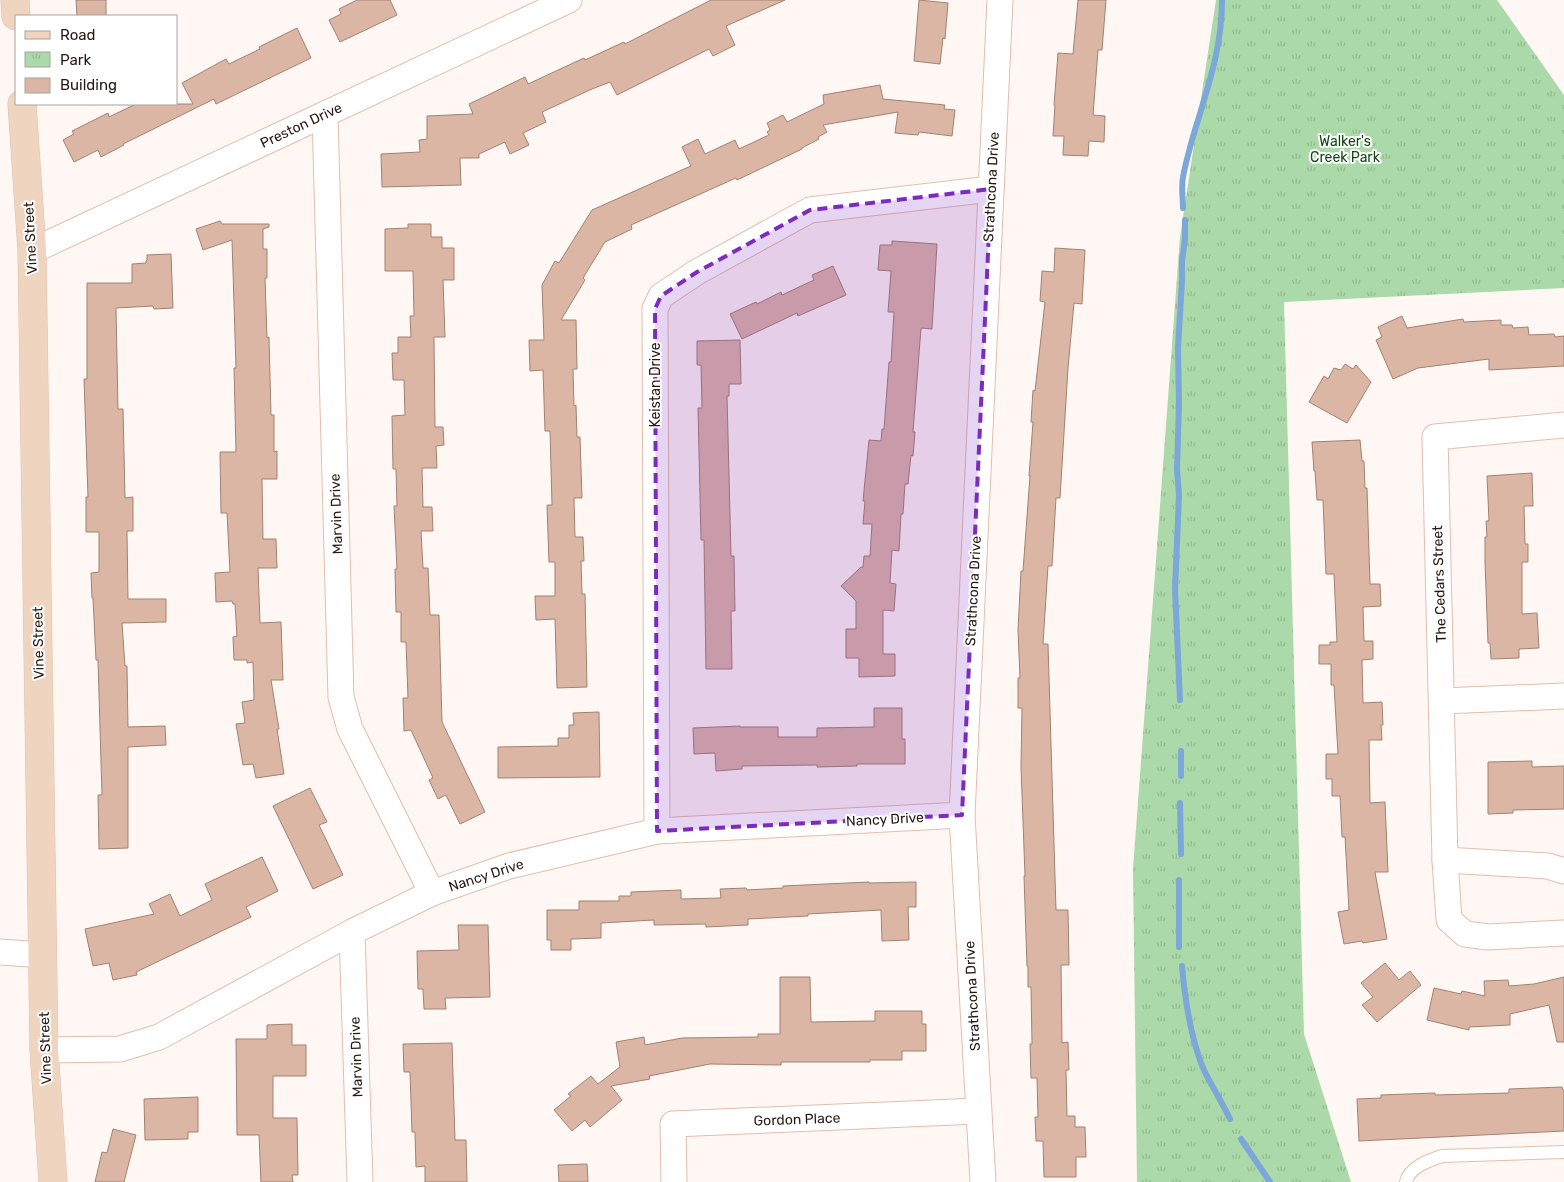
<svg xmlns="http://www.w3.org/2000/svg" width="1564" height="1182" viewBox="0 0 1564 1182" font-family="Rubik,sans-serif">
<defs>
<pattern id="park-tufts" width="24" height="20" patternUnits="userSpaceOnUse" patternTransform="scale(1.25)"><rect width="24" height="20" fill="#abd9a9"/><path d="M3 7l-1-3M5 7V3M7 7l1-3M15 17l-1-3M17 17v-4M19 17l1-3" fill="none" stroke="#93ba91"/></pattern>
</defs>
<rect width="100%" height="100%" fill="#fff7f3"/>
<path fill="url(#park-tufts)" d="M1216 0H1497L1564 95V288L1284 302 1304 1034 1351 1182H1137L1133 869 1180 237Z"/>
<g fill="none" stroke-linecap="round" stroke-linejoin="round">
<g stroke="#7ba7d9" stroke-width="6">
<path d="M1183 208C1183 198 1181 187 1183 177 1185 165 1189 152 1192 140 1206 92 1222 51 1222 0"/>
<path d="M1180 700 1175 589 1179 495 1177 469 1179 404 1178 348 1182 281V261L1185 239V220"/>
<path d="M1181 751V776"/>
<path d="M1180 803 1181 854"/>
<path d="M1179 880V947"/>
<path d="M1182 966C1185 1000 1190 1036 1203 1068 1211 1085 1222 1102 1230 1119"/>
<path d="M1241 1139 1270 1182"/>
</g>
</g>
<g fill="#dbb6a5" stroke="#a38171">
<path d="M76 0H106V16H77Z"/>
<path d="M357 0H390L397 15 340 42 329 20 341 14 339 9Z"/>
<path d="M711 0H785L726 26 735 45 713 56 709 49 617 95 610 82 592 89 542 112 546 122 523 133 529 145 510 154 505 142 479 154V158H460L461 185 382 187 381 154 420 152 419 140 427 139V116L473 114 469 104 488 95 525 77 528 84 584 58 585 60 624 42 625 44Z"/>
<path d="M919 0 948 3 945 39 943 38 940 64 914 61Z"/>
<path d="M1078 0H1106L1102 50H1098L1093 115 1105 116 1104 142 1089 141 1088 156 1063 155 1064 136H1053L1055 105H1054L1058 53 1073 54Z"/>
<path d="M297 28 311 58 216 104 214 99 123 144 124 145 101 157 98 150 74 162 63 140 74 134 72 131 108 113 109 117 136 104H193L182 83 226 59 229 64 260 49 259 47Z"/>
<path d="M880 85 883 99 945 105 944 109 955 110 952 136 919 132 918 135 895 133 898 112 823 125 827 132 818 137 819 139 802 148V149L737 180 736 178 631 225 632 229 605 242 583 278 585 280 561 320H576L577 369H573L574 406 576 405 577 437H580L582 498H574L575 537H583L584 561H581L582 594H585L587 687 557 688 555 619 536 620 535 596H555V562H549L547 505H552L550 431H545L543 370 530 371 529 340H544L542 285 555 261 559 263 592 210 691 166 682 147 698 139 705 154 735 140 739 149 769 135 767 132 770 130 767 123 783 115 787 122 824 104 823 95Z"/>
<path d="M220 221 222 224H269V227L263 229V249H267V278H265L267 338 269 337 271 415H274V452L277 451V479H262L263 539H276L277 568H258L260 623 281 622 283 680H271L279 729H277L284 774 256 778 253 764 243 765 236 724 245 723 242 702 254 700 253 662 247 663V660H234L233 637 237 636 235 604H233L232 601 216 602 215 573 230 572 227 513H221L220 452H236L234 368H236L232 240 203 250 196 229Z"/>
<path d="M408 224H431V237H442V248H454V280H443L445 337H434L435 427H443L444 445 436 446 437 468H422L423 507H432L433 531H421L423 568H428L430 615H439L442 722 485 812 460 824 446 795 438 799 429 780 433 778 411 730 404 731 403 698H408L406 642H401V612H396L395 569H397L394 506H397L396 469H393L392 416 405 415 404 380H393L392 353H398V337H411L410 316H414L413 271H385V229L408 228Z"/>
<path d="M892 241 937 244 932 329 921 328 913 432H915L913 456 911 455 908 484H905L903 514H901L899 551 892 550 890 583 896 584 894 611 883 610V654H895V676L859 677V658H846V629H856V601L841 586 861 567H863L864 556H870L872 524H863L865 501H863L869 440 881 441 882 429H884L889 362H891L894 312H888L891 271 878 270 880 245H892Z"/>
<path d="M1055 248 1085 250 1082 304 1074 303 1068 368 1060 498H1056L1052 566H1048L1043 644H1048L1056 910H1068L1069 965H1061L1062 1043 1068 1042 1069 1070H1066L1067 1116H1075V1127H1085L1086 1157H1076V1177H1044L1043 1141H1036L1035 1117H1038L1037 1078H1031L1030 1044H1032L1031 987H1028V966H1027L1024 876H1025L1021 767 1022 708H1018V678H1020L1018 630 1021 571H1023L1030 476H1029L1033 422H1031L1033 390 1035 391 1045 302 1040 301 1042 271 1054 272Z"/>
<path d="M171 254 173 308 154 309 153 306 116 308 118 409H123L125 498 133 497V531H127L128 599H166V622L122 623 125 666H127L128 727 165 726 166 745 128 747V848L99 849 98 795H102L98 660H96L93 598H92L91 573 99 572V532H86V497H88L84 379H87V283H132V264L146 263V261L147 260V255Z"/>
<path d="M833 266 846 295 798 316 797 313 742 339 730 314 756 302 757 304 781 292 782 295 814 280 812 275Z"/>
<path d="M1402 316 1407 328 1463 319 1464 322 1501 320V325H1512L1513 328 1528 327 1529 335 1554 334 1555 337 1564 336V366L1489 370V359L1418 368 1393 379 1376 340 1382 337 1378 327Z"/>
<path d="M740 340 741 384H729V396H727L731 556H734L735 611H731L732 669H706L704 540H701L698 408H702L701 365H697V341Z"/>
<path d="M1345 364 1353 369 1356 365 1371 382 1347 423 1309 402 1324 376 1328 379 1334 368 1341 370Z"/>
<path d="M1360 440 1362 461H1364L1365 488H1367L1370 584H1380L1381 606 1363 607 1364 641H1373V659L1362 660 1363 703 1382 702 1383 725H1381L1382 740H1369L1370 803 1385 802 1388 872H1375L1387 939 1363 943 1362 941 1344 944 1338 912 1349 910 1345 837H1342L1340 796H1332V779H1326V754H1338L1334 685H1331V664H1319V645H1330V642H1337L1334 574H1326L1323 500H1317L1315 471H1314L1312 442Z"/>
<path d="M1532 473 1533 506H1524L1525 544H1528V562H1522V614L1537 613 1539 648 1519 649V658L1491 659 1490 643H1488L1485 562V537H1487L1486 521H1489L1487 476Z"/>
<path d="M874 708H902V739H905V764H857V766L817 767V765L742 766V769L716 771 715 753 694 754 693 728 740 726V727H778V737H817V728L874 727Z"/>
<path d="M599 712 600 777 498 778V747L558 746V738H569V725H574L573 713Z"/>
<path d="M1532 761V767L1564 766V809L1513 810V813L1488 814V762Z"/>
<path d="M310 788 327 822 319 825 343 875 313 889 273 806Z"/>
<path d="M262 857 278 891 246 907 251 917 136 972 137 975 113 980 109 963 93 966 85 929 154 914 149 904 170 894 180 916 212 900 205 884Z"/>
<path d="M869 882V883L916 882V907H908L909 940 882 941 881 910 808 914V916L748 919V925L706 927V924L654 925V920L601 923V938L571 939V950H551V940H547V910H579V901H619V896H631V892L681 890V899L721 898 720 889 746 888 747 890 783 888V886Z"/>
<path d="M458 925H488L490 997 445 998 446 1009H424L423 989H418L417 951 459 950Z"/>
<path d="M1385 963 1399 980 1410 971 1421 985 1377 1022 1362 1005 1373 997 1361 983Z"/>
<path d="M780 977H810L811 1022 875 1021V1011H922V1024H926V1051H902V1060H870V1062H781V1065L710 1064 649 1076 650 1079 611 1086 622 1100 590 1127 585 1120 572 1131 554 1110 571 1096 568 1094 591 1076 598 1084 620 1067 616 1042 644 1037 645 1045 682 1038 758 1037V1034H780Z"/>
<path d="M1564 977V1042H1557L1549 1005 1510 1014V1025L1469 1027V1030L1427 1020 1434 988 1461 994 1462 991 1485 996 1484 981 1508 980 1509 986 1534 984Z"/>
<path d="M292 1024V1045H306V1076H273V1118H297L298 1175H292L293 1182H261L259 1135H237L236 1039H267V1025Z"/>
<path d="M452 1043 455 1140H466L467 1182H425V1166L416 1167 415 1132H412L410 1072H404L403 1044Z"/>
<path d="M1562 1087 1563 1090H1564V1131L1359 1141 1357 1099 1381 1098V1095L1435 1093V1095L1509 1093V1089Z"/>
<path d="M198 1097V1132H188V1139L145 1140 144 1099Z"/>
<path d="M113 1129 136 1135 124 1182H95L102 1152 107 1153Z"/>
<path d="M587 1164 588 1182H559L558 1165Z"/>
</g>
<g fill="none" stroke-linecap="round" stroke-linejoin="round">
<defs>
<path id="lane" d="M1406 1182C1409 1167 1430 1160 1442 1156L1564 1152"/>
<g id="street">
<path d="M325 114 341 697 350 729 432 893"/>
<path d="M32 251 569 0"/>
<path d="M1564 425 1435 437 1445 860 1449 920 1465 934 1488 937 1564 933"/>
<path d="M1442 701 1564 696"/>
<path d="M657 831 655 309 661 296 697 272 810 210 991 189"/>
<path d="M1445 860 1548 866 1564 871"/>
<path d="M352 932 360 1182"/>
<path d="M0 952 43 955"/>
<path d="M44 1050 120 1049 159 1037 352 932 432 893 509 866 657 831 962 815"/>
<path d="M674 1182 673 1124 978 1111"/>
<path d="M983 1182 962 815 1000 0"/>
</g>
<g id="secondary">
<path d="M15 0 16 16"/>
<path d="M22 104 32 251 44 1050 53 1182"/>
</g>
</defs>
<use href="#lane" stroke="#e3bead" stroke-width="14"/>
<use href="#street" stroke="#e3bead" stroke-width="27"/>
<use href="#secondary" stroke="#e3bead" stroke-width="29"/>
<use href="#lane" stroke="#fff" stroke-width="12"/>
<use href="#street" stroke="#fff" stroke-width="25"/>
<use href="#secondary" stroke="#efd4bf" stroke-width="28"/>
</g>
<path fill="#7b2cbf" fill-opacity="0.2" stroke="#7b2cbf" stroke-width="4" stroke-dasharray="10 6" stroke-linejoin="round" d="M991 189 962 815 657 831 655 309 661 296 697 272 810 210Z"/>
<g text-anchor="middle" stroke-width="4" stroke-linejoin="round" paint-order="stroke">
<g font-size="14" fill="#261913" stroke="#fff">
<text transform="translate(301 125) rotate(-25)" y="5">Preston Drive</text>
<text transform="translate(991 187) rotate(-87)" y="5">Strathcona Drive</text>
<text transform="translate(30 238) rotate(-93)" y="5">Vine Street</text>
<text transform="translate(655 385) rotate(-90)" y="5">Keistan Drive</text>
<text transform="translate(336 514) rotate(-92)" y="5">Marvin Drive</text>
<text transform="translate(1439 584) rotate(-92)" y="5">The Cedars Street</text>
<text transform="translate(973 591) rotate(-87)" y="5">Strathcona Drive</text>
<text transform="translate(38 643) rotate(-91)" y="5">Vine Street</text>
<text transform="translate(885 819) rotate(-3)" y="5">Nancy Drive</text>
<text transform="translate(486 875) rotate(-18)" y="5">Nancy Drive</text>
<text transform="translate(972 996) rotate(-93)" y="5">Strathcona Drive</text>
<text transform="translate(45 1048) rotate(-92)" y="5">Vine Street</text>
<text transform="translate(356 1057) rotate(-92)" y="5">Marvin Drive</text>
<text transform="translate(797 1119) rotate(-2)" y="5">Gordon Place</text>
</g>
<g font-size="14" fill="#134716" stroke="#fff">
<text x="1345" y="146">Walker's<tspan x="1345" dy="16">Creek Park</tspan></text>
</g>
</g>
<rect x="15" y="15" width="162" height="90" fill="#ffffff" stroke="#a8a3a1"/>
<rect x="25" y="31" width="25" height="8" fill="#efd4bf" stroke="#a8a3a1"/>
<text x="60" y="40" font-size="15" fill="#261913">Road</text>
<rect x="25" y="52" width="25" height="15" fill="url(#park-tufts)" stroke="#a8a3a1"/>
<text x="60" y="65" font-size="15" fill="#261913">Park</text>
<rect x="25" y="78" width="25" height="15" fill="#dbb6a5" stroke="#a8a3a1"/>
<text x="60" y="90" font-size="15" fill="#261913">Building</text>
</svg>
